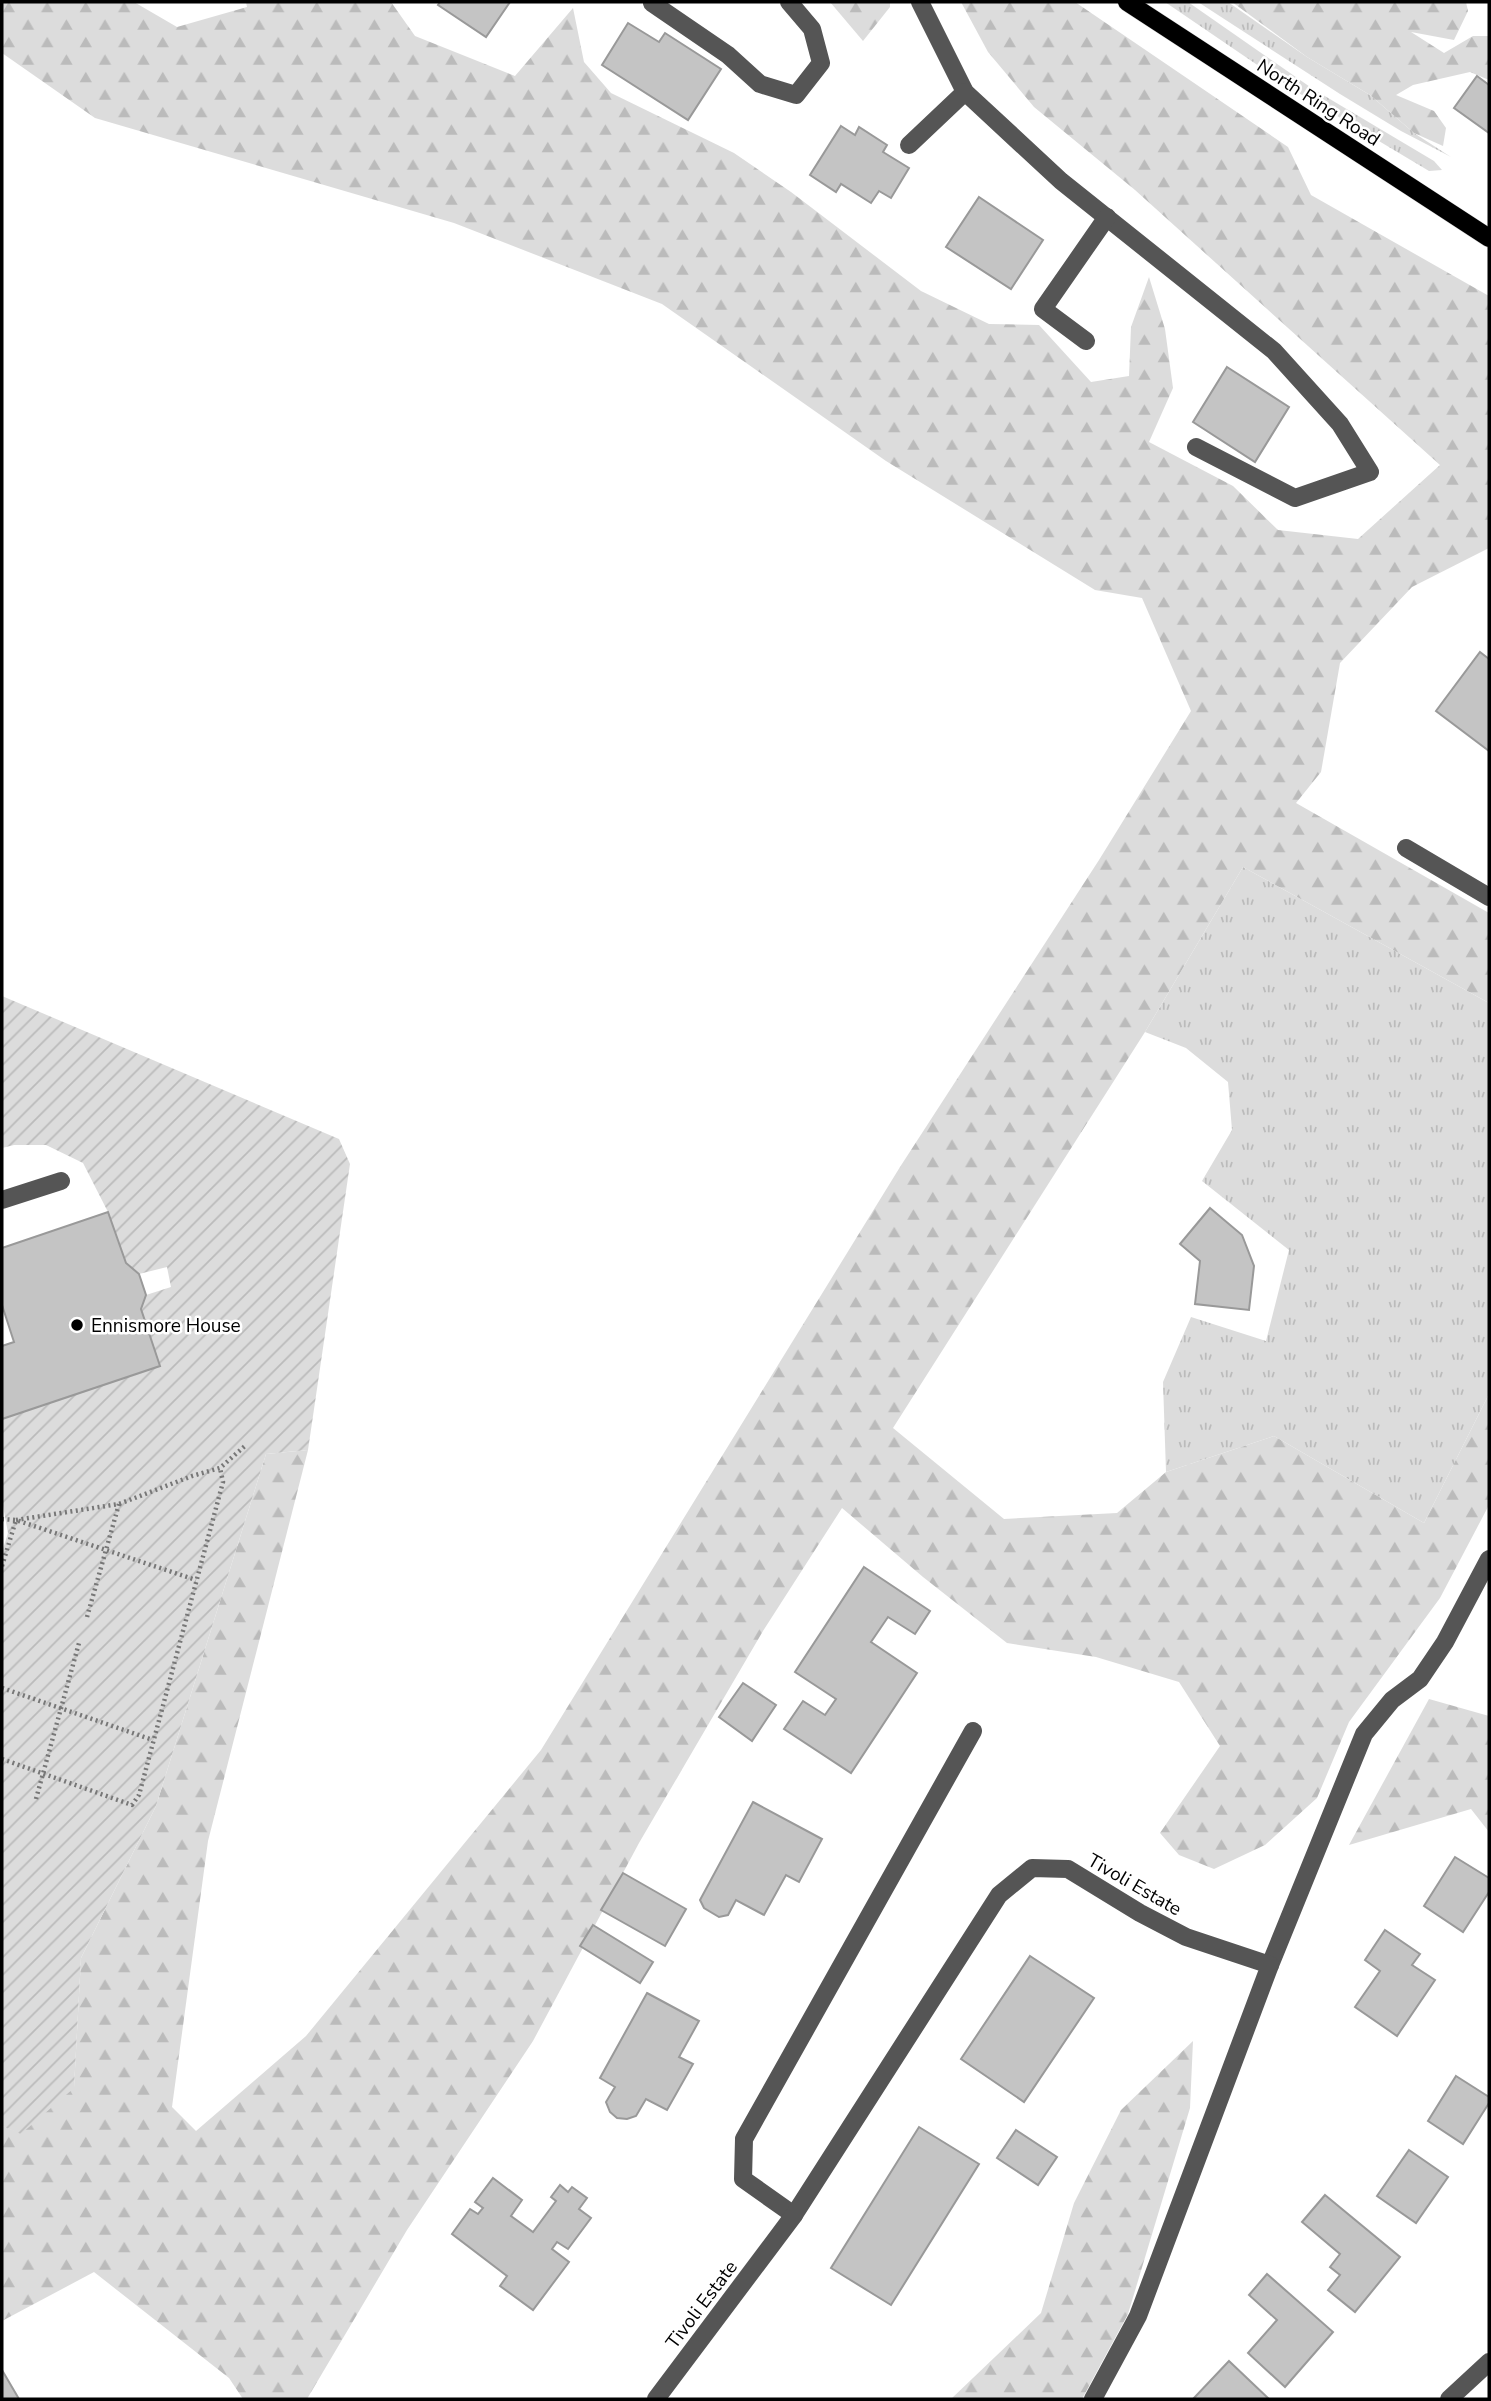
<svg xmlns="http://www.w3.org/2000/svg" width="1491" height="2401" viewBox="0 0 1491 2401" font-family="'Nunito Sans',sans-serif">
<defs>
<pattern id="grass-tufts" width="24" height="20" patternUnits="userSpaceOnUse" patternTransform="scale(1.75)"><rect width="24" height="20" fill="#dcdcdc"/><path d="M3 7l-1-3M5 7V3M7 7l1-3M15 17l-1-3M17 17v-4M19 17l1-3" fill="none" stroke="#bbb"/></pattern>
<pattern id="forest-firs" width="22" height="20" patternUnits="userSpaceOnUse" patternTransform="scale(1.75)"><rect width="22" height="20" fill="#dcdcdc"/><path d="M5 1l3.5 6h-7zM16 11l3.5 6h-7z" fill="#bbb"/></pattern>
<pattern id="garden-furrows" width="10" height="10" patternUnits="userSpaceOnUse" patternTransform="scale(1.75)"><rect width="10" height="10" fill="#dcdcdc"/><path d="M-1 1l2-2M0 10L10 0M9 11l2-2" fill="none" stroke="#bbb"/></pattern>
</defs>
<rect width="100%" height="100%" fill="#fff"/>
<g fill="url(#grass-tufts)">
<path d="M1165 2H1188L1313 89 1434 161 1442 170 1429 171 1297 92Z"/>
<path d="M1198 2H1228L1307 57 1370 95 1414 133 1451 157 1401 131 1340 94Z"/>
<path d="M1243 867 1489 1003V1394L1424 1523 1274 1436 1166 1472 1163 1382 1191 1317 1266 1341 1289 1250 1202 1181 1232 1130 1228 1082 1186 1048 1145 1032Z"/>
</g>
<g fill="url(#forest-firs)">
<path d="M2 2H134L177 27 247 7 246 2H391L415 36 515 76 573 8 584 62 611 93 734 153 791 192 921 291 989 324 1039 325 1091 382 1129 376 1131 327 1149 277 1165 329 1173 388 1149 442 1233 486 1278 530 1358 539 1440 465 1135 190 1034 107 988 52 961 2H1075L1288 147 1311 195 1489 296V548L1412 587 1340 663 1321 772 1296 803 1489 913V1003L1243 867 1145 1032 893 1428 1004 1519 1117 1513 1166 1472 1274 1436 1424 1523 1489 1394V1505L1440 1598 1349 1722 1317 1798 1265 1845 1214 1869 1179 1855 1160 1833 1220 1746 1179 1682 1096 1657 1007 1643 923 1577 842 1508 763 1631 639 1843 533 2041 407 2230 307 2399H243L229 2378 94 2272 2 2321V2126L21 2133 74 2087 81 1958 156 1806 266 1454 308 1450 208 1841 172 2107 196 2131 306 2036 541 1750 900 1167 1099 860 1191 711 1142 598 1095 590 886 461 662 304 454 223 95 118 2 53Z"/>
<path d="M830 2H890V7L863 41Z"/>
<path d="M1232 2H1466L1468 11 1454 40 1411 32 1444 53 1473 36H1489V80L1470 72 1413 85 1396 95 1434 111 1446 128 1443 146 1414 133 1370 95 1307 57Z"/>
<path d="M1429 1699 1489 1716V1832L1471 1809 1349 1845Z"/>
<path d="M1193 2041 1190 2108 1128 2314 1082 2399H951L1041 2313 1074 2203 1121 2110Z"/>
</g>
<path fill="url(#garden-furrows)" d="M2 996 339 1139 350 1164 308 1450 266 1454 156 1806 81 1958 74 2088 21 2134 2 2126V1552L8 1533 2 1500V1419L159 1366 141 1309 146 1295 171 1287 167 1267 139 1274 126 1263 108 1212 83 1163 46 1145H14L2 1148Z"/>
<g fill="#c4c4c4" stroke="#999" stroke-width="2">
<path d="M440 2H510L486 37 438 5Z"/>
<path d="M628 23 659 42 665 33 721 69 688 120 602 65Z"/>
<path d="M1477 76 1489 85V133L1454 108Z"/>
<path d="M841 126 855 135 859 127 887 145 883 152 909 168 891 198 879 191 871 203 841 184 836 192 810 175Z"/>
<path d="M979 197 1043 240 1011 289 946 247Z"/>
<path d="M1227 367 1289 407 1255 462 1193 422Z"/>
<path d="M1480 652 1489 659V751L1436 711Z"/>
<path d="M1210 1208 1242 1235 1254 1266 1249 1310 1195 1304 1200 1261 1180 1244Z"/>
<path d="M108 1212 126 1263 139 1274 146 1295 141 1309 160 1366 2 1419V1346L14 1342 2 1305V1248Z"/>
<path d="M864 1567 930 1611 915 1634 888 1617 871 1642 917 1673 851 1773 784 1729 803 1701 825 1715 836 1699 795 1672Z"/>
<path d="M743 1683 776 1705 752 1741 719 1717Z"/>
<path d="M753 1802 822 1839 799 1882 786 1875 764 1915 736 1900 728 1915 719 1917 704 1908 700 1900Z"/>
<path d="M1455 1857 1489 1878V1892L1463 1932 1424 1906Z"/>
<path d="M623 1873 686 1909 665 1946 601 1910Z"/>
<path d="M593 1925 653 1962 640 1983 580 1946Z"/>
<path d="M1385 1930 1420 1954 1412 1965 1435 1980 1397 2036 1355 2007 1380 1971 1365 1960Z"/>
<path d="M1030 1956 1094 1998 1024 2102 961 2059Z"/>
<path d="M647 1993 699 2021 679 2057 693 2064 667 2110 646 2099 636 2116 627 2119 617 2118 610 2112 606 2102 615 2087 600 2078Z"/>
<path d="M1456 2076 1489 2097V2103L1463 2144 1428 2121Z"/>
<path d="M919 2127 979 2164 891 2305 831 2268Z"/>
<path d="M1016 2130 1057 2157 1038 2185 997 2158Z"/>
<path d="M1409 2150 1448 2177 1416 2223 1377 2196Z"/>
<path d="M493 2178 522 2200 511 2216 533 2232 556 2201 551 2197 560 2185 568 2192 572 2187 587 2198 579 2209 591 2218 568 2249 557 2242 552 2249 569 2262 533 2310 500 2286 507 2276 452 2234 470 2209 478 2214 483 2208 475 2202Z"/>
<path d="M1325 2195 1400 2257 1355 2312 1328 2290 1340 2275 1330 2267 1340 2254 1302 2222Z"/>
<path d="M1267 2274 1333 2332 1285 2387 1248 2353 1277 2320 1249 2295Z"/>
<path d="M1229 2361 1269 2399H1193Z"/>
<path d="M2 2370 19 2399H2Z"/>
</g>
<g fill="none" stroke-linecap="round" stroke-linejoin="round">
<defs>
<path id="major" d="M1127 2 1489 238"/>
</defs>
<use href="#major" stroke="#dbdbdb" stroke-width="19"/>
<g stroke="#777" stroke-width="4.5" stroke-dasharray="2 3.5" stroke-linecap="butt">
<path d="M2 1519 16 1520 196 1580"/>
<path d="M16 1520 119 1504 192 1476 220 1468 246 1445"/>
<path d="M2 1566 16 1520"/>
<path d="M87 1617 119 1504"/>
<path d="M2 1688 153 1740"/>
<path d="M2 1759 132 1805 139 1795 223 1482 220 1468"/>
<path d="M36 1799 79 1643"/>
</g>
<g stroke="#555" stroke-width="18">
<path d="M920 2 965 92 1061 181 1274 351 1340 424 1370 472 1295 498 1196 447"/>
<path d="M652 3 728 55 760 84 796 95 821 63 812 29 789 2"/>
<path d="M909 145 965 92"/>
<path d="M1086 341 1043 309 1107 217"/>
<path d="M1406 848 1489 897"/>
<path d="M2 1200 61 1181"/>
<path d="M1270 1965 1364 1734 1392 1700 1420 1679 1445 1642 1489 1559"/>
<path d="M794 2215 743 2179 744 2139 973 1731"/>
<path d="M656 2399 794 2215 999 1895 1032 1868 1068 1869 1140 1913 1186 1937 1270 1965 1138 2316 1093 2399"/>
<path d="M1449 2399 1489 2362"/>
</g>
<use href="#major" stroke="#000" stroke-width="18"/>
</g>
<circle fill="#000" stroke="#fff" stroke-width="2.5" cx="77" cy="1325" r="7"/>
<g text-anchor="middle" stroke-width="5" stroke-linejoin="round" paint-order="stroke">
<g font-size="19" fill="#000" stroke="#fff">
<text transform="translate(1319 102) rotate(33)" y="7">North Ring Road</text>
<text transform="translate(1135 1884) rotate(30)" y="7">Tivoli Estate</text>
<text transform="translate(701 2304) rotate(-53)" y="7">Tivoli Estate</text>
</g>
<g font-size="19" fill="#000" stroke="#fff" text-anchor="start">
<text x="91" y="1332">Ennismore House</text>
</g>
</g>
<rect width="1491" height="2401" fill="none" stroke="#000000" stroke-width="7"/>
</svg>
